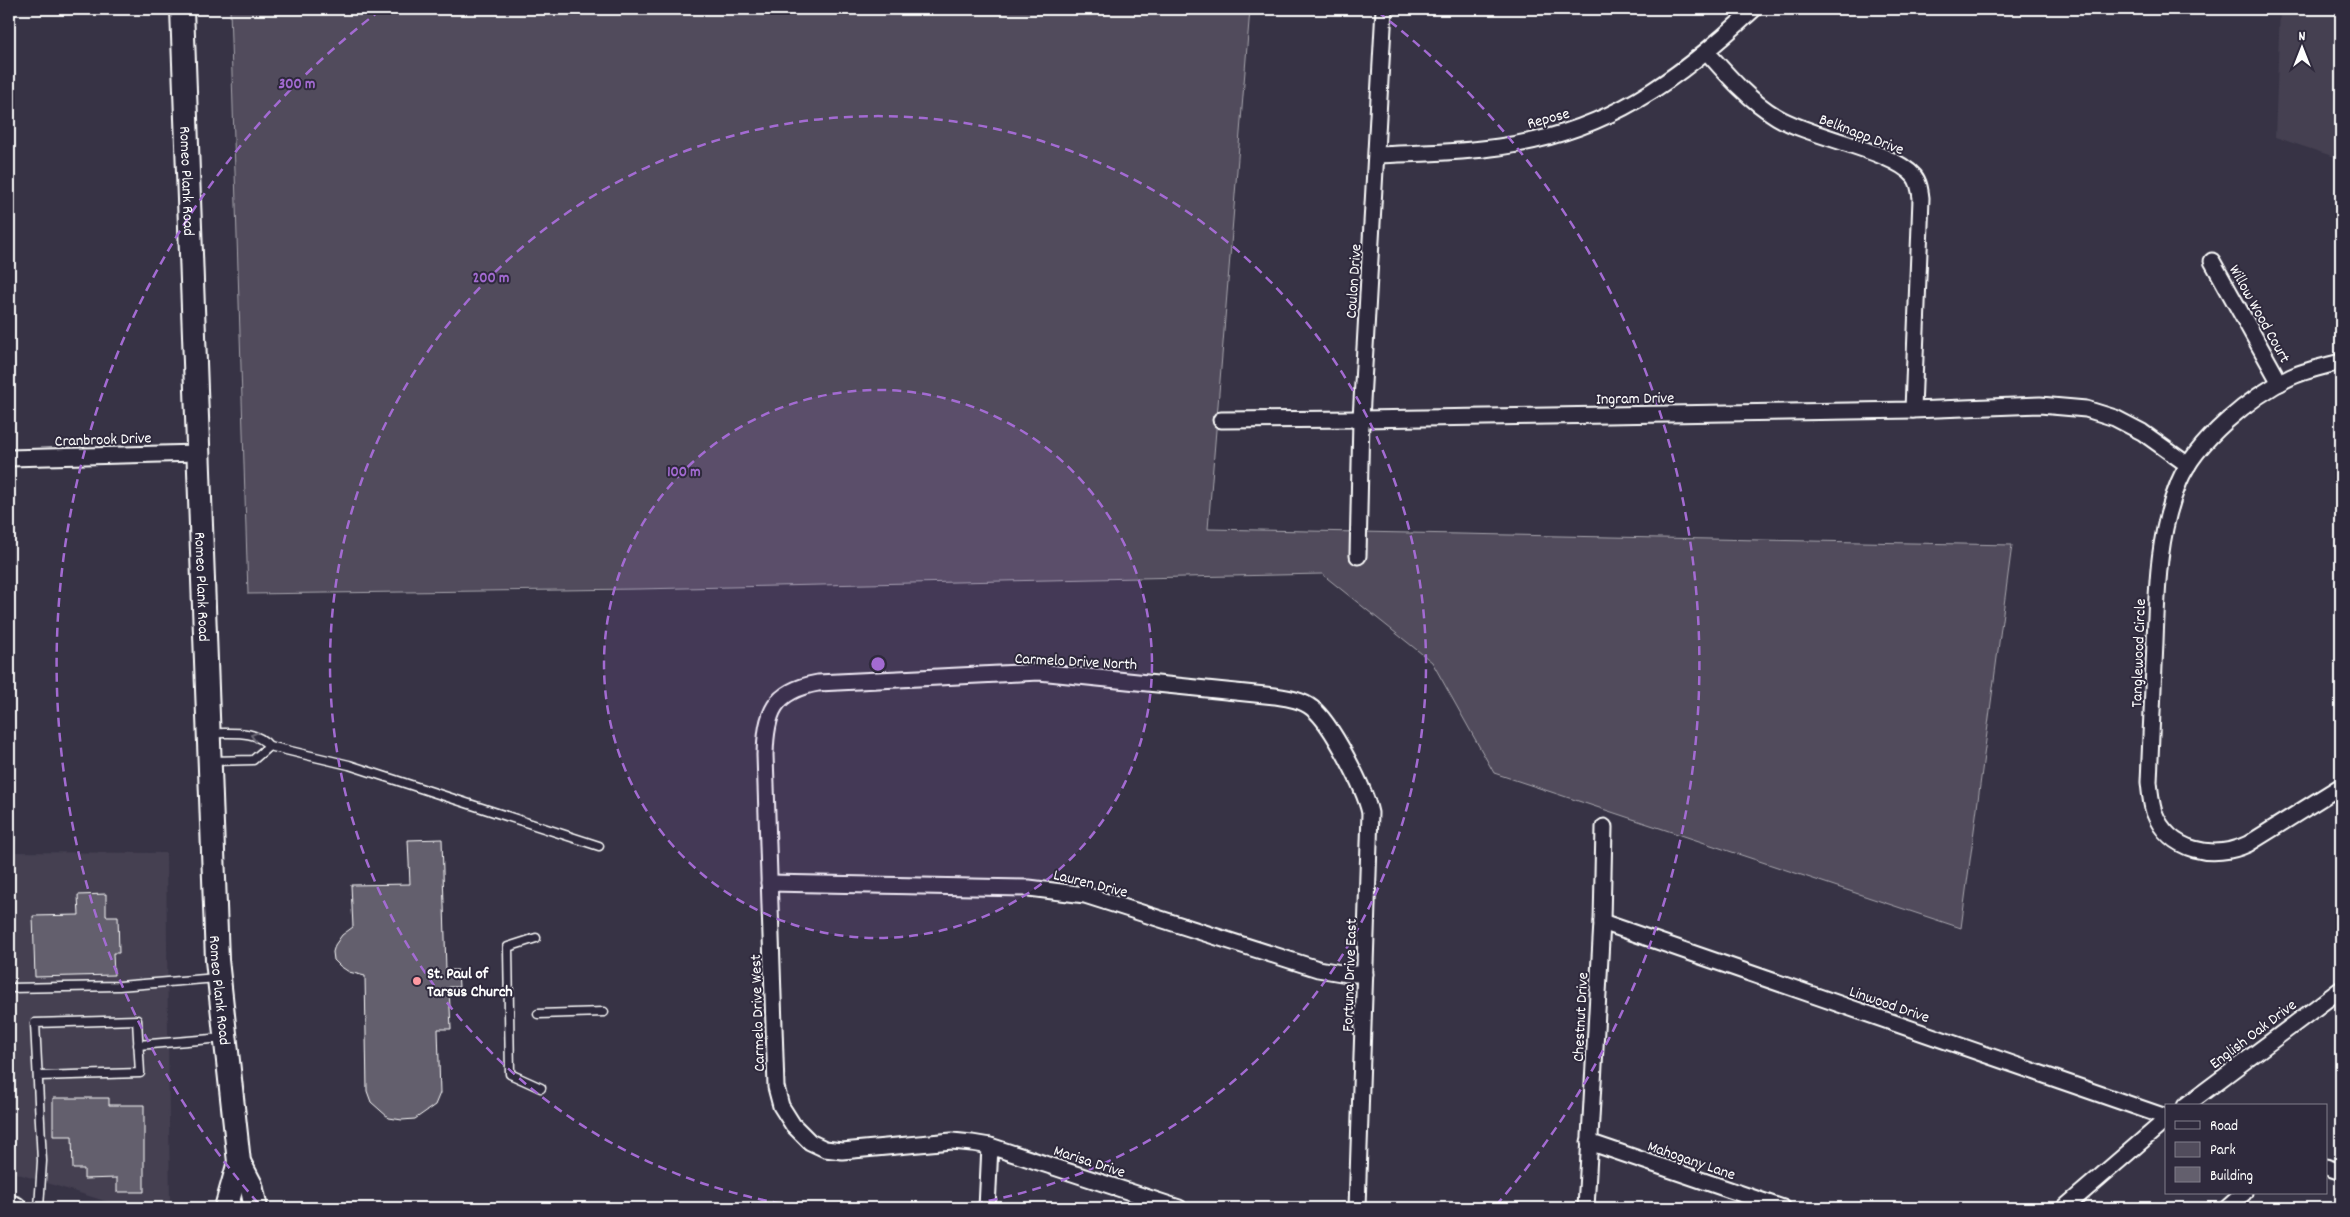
<svg xmlns="http://www.w3.org/2000/svg" width="2350" height="1217" viewBox="0 0 2350 1217" font-family="Dekko,sans-serif">
<rect width="100%" height="100%" fill="#373345"/>
<filter id="ink" filterUnits="userSpaceOnUse"><feTurbulence type="fractalNoise" baseFrequency=".02" numOctaves="2"/><feDisplacementMap in="SourceGraphic" scale="10" xChannelSelector="R" yChannelSelector="G"/><feConvolveMatrix kernelMatrix="1 2 1 2 8 2 1 2 1" color-interpolation-filters="sRGB"/></filter>
<g filter="url(#ink)">
<g fill="#444051">
<path d="M2280 9H2341V159L2275 137Z"/>
<path d="M9 852 166 853 170 1208H127L9 1171Z"/>
</g>
<path fill="#514c5c" stroke="#a8a6ae" d="M230 9H1250L1208 529 2012 545 1961 928 1494 773 1432 662 1322 574 639 589 248 594Z"/>
<g fill="#635f6d" stroke="#fff">
<path d="M442 839 446 970H458L459 987H449L451 1029H438L440 1093 435 1105 415 1119 402 1120 389 1118 371 1102 367 1091 365 976 349 972 340 966 334 960 333 952 335 945 342 935 353 927 351 885 410 884 408 840Z"/>
<path d="M106 894V916H118L119 953H113L114 975 35 977 33 916 79 915 78 895Z"/>
<path d="M53 1098H109V1105H144V1192H117V1178L84 1179V1169H73L72 1136H53Z"/>
</g>
<g fill="none" stroke-linecap="round" stroke-linejoin="round">
<defs>
<g id="lane">
<path d="M211 733C231 734 255 729 269 746L253 760 211 761"/>
<path d="M269 746 349 765 599 846"/>
<path d="M536 938 508 947 510 1074 541 1088"/>
<path d="M9 988 119 986 217 978"/>
<path d="M538 1014 604 1012"/>
<path d="M138 1045 224 1038"/>
<path d="M38 1076 140 1073 137 1020 35 1023 42 1161 39 1208"/>
</g>
<g id="street">
<path d="M1707 52C1728 76 1750 101 1777 117 1812 138 1892 150 1914 176 1919 182 1920 190 1921 198L1913 410"/>
<path d="M1378 155C1418 153 1459 153 1499 147 1608 132 1676 81 1754 9"/>
<path d="M2212 261 2280 383"/>
<path d="M2341 362C2324 366 2306 370 2291 377 2251 396 2196 441 2179 482 2158 533 2157 587 2155 642 2153 689 2151 735 2149 782 2150 792 2151 803 2154 812 2169 852 2214 860 2248 844L2341 786"/>
<path d="M1221 420 1361 419 1913 410 2040 405 2086 409 2115 418 2142 432 2188 465"/>
<path d="M9 458 198 453"/>
<path d="M1358 556 1361 419 1384 9"/>
<path d="M769 883 1029 888 1085 895 1318 969 1347 974H1365"/>
<path d="M1602 922 2166 1117"/>
<path d="M2185 1106 2341 989"/>
<path d="M1589 1142 1783 1208"/>
<path d="M2326 1167 2341 1172"/>
<path d="M987 1208 990 1146"/>
<path d="M1179 1208 990 1146 972 1143 952 1141 842 1151 825 1149 810 1142 793 1125 781 1106 776 1087 765 755C766 713 773 691 818 683L1039 672 1275 696C1288 698 1302 700 1312 708 1331 722 1365 789 1370 813L1357 1208"/>
<path d="M1586 1208 1602 922 1604 827"/>
<path d="M2064 1208 2166 1120"/>
<path d="M2227 1208 2244 1193"/>
</g>
<g id="secondary">
<path id="s1" d="M182 9 217 960 239 1162 251 1185 256 1208"/>
<path d="M9 1206 15 1208"/>
<path d="M226 1208 239 1162"/>
</g>
</defs>
<use href="#lane" stroke="#fff" stroke-width="11"/>
<use href="#street" stroke="#fff" stroke-width="19"/>
<use href="#secondary" stroke="#fff" stroke-width="26"/>
<use href="#lane" stroke="#2f2a3d" stroke-width="8"/>
<use href="#street" stroke="#2f2a3d" stroke-width="15"/>
<use href="#secondary" stroke="#2f2a3d" stroke-width="22"/>
</g>
<defs><path id="oneway-chevron" d="M-2-3.5L2.5 0L-2 3.5" fill="none" stroke-width="1.6" stroke-linecap="round" stroke-linejoin="round" transform="scale(1.25)"/></defs>
<use stroke="#6d6a77" href="#oneway-chevron" transform="translate(254 736) rotate(-164)"/>
</g>
<circle cx="878" cy="664" r="274" fill="#a36bd2" fill-opacity=".12"/>
<g fill="none" stroke="#a36bd2" stroke-width="2.5" stroke-dasharray="9 6">
<circle cx="878" cy="664" r="274"/>
<path d="M811 1208A548 548 0 1 1 945 1208"/>
<path d="M258 1203A822 822 0 0 1 378 12M1378 12A822 822 0 0 1 1498 1203"/>
</g>
<circle fill="#ff9aa2" stroke="#2f2a3d" stroke-width="2" cx="417" cy="981" r="5"/>
<g text-anchor="middle" stroke-width="4" stroke-linejoin="round" paint-order="stroke">
<g font-size="16" fill="#fff" stroke="#2f2a3d">
<text transform="translate(1548 117) rotate(-15)" y="6">Repose</text>
<text transform="translate(1862 133) rotate(21)" y="6">Belknapp Drive</text>
<text dy="6" stroke="none"><textPath href="#s1" startOffset="172">Romeo Plank Road</textPath></text>
<text transform="translate(1352 281) rotate(-86)" y="6">Coulon Drive</text>
<text transform="translate(2261 313) rotate(61)" y="6">Willow Wood Court</text>
<text transform="translate(1635 397) rotate(-1)" y="6">Ingram Drive</text>
<text transform="translate(103 438) rotate(-2)" y="6">Cranbrook Drive</text>
<text dy="6" stroke="none"><textPath href="#s1" startOffset="578">Romeo Plank Road</textPath></text>
<text transform="translate(2137 653) rotate(-88)" y="6">Tanglewood Circle</text>
<text transform="translate(1076 660) rotate(3)" y="6">Carmelo Drive North</text>
<text transform="translate(1091 882) rotate(14)" y="6">Lauren Drive</text>
<text transform="translate(1348 975) rotate(-88)" y="6">Fortuna Drive East</text>
<text dy="6" stroke="none"><textPath href="#s1" startOffset="982">Romeo Plank Road</textPath></text>
<text transform="translate(1890 1003) rotate(19)" y="6">Linwood Drive</text>
<text transform="translate(756 1013) rotate(-92)" y="6">Carmelo Drive West</text>
<text transform="translate(1579 1017) rotate(-87)" y="6">Chestnut Drive</text>
<text transform="translate(2252 1033) rotate(-37)" y="6">English Oak Drive</text>
<text transform="translate(1692 1159) rotate(19)" y="6">Mahogany Lane</text>
<text transform="translate(1090 1160) rotate(18)" y="6">Marisa Drive</text>
</g>
<g font-size="16" font-weight="bold" fill="#fff" stroke="#2f2a3d" text-anchor="start">
<text x="427" y="978">St. Paul of<tspan x="427" dy="18">Tarsus Church</tspan></text>
</g>
</g>
<circle cx="878" cy="664" r="8" fill="#a36bd2" stroke="#2f2a3d" stroke-width="2.5"/>
<g font-size="15" text-anchor="middle" font-weight="bold" fill="#a36bd2" stroke="#2f2a3d" stroke-width="4" stroke-linejoin="round" paint-order="stroke">
<text x="297" y="88">300 m</text>
<text x="491" y="282">200 m</text>
<text x="684" y="476">100 m</text>
</g>
<rect width="2350" height="1217" fill="none" stroke="#2f2a3d" stroke-width="30"/>
<rect x="15" y="15" width="2320" height="1187" fill="none" stroke="#fff" stroke-width="2" filter="url(#ink)"/>
<rect x="2165" y="1104" width="162" height="90" fill="#2f2a3d" stroke="#827f8b"/>
<rect x="2175" y="1121" width="25" height="8" fill="#2f2a3d" stroke="#827f8b"/>
<text x="2210" y="1130" font-size="15" fill="#ffffff">Road</text>
<rect x="2175" y="1142" width="25" height="15" fill="#514c5c" stroke="#827f8b"/>
<text x="2210" y="1154" font-size="15" fill="#ffffff">Park</text>
<rect x="2175" y="1167" width="25" height="15" fill="#635f6d" stroke="#827f8b"/>
<text x="2210" y="1180" font-size="15" fill="#ffffff">Building</text>
<g transform="translate(2302 48)" stroke="#2f2a3d" stroke-width="4" paint-order="stroke">
<path d="M0-4L9 19L0 12L-9 19Z" fill="#ffffff"/>
<text y="-8" font-size="14" font-weight="bold" text-anchor="middle" fill="#ffffff">N</text>
</g>
</svg>
